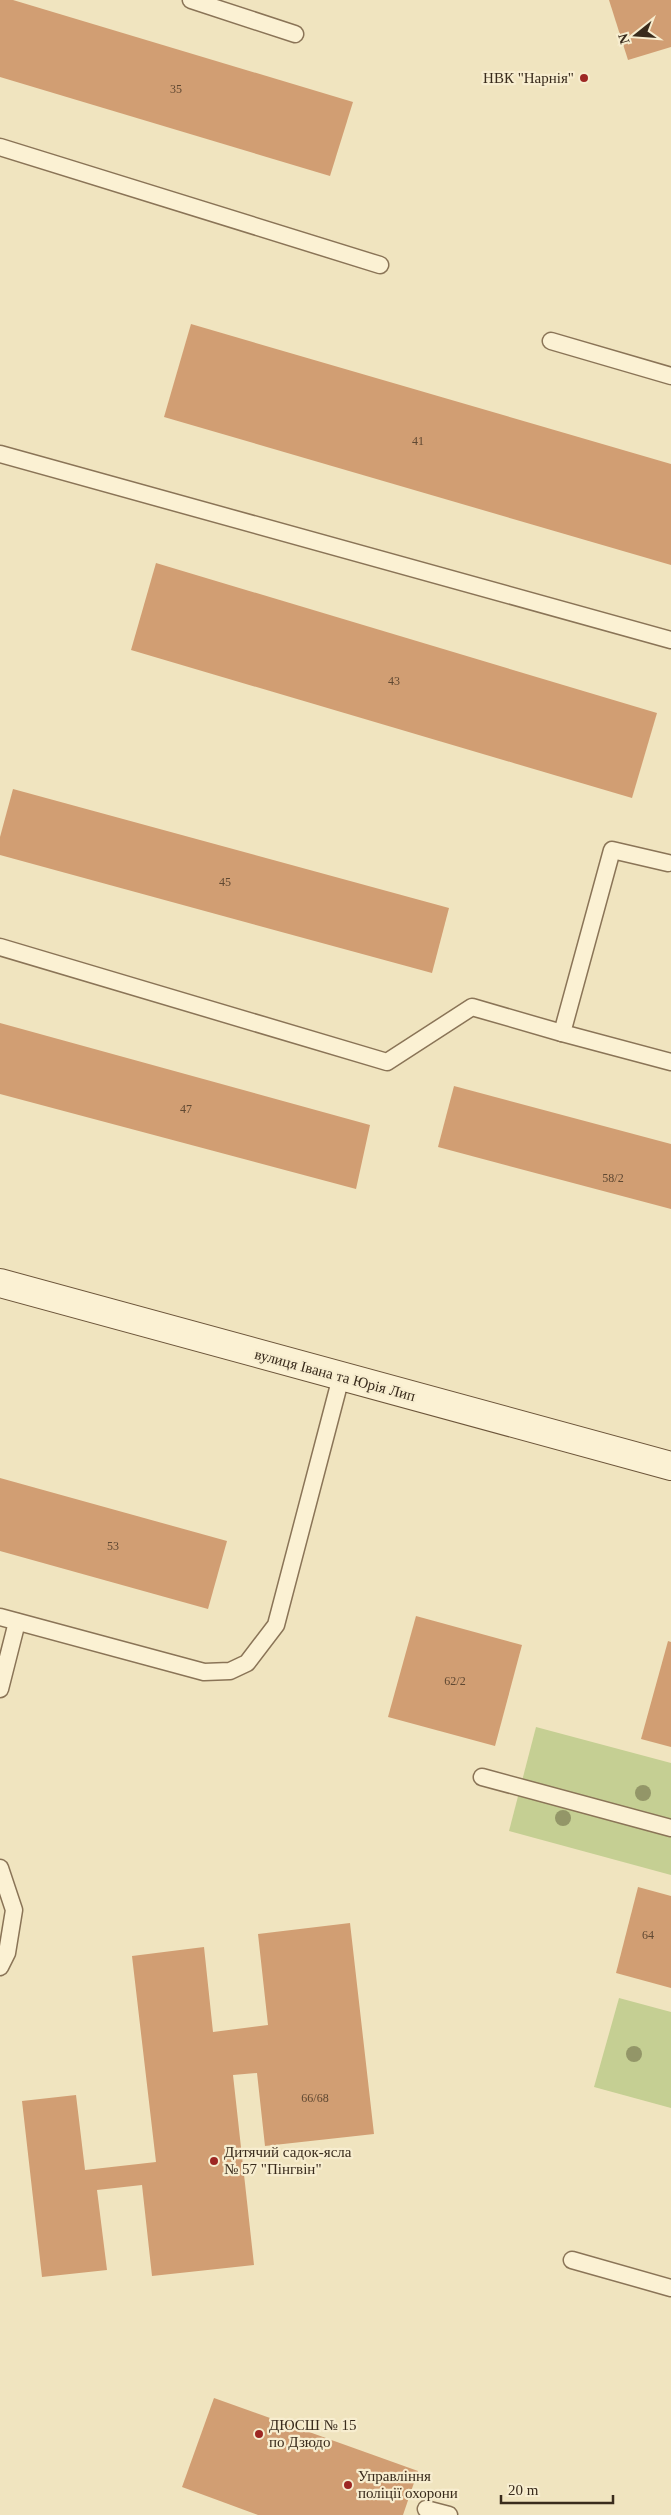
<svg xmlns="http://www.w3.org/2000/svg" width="671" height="2515" viewBox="0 0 671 2515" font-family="'Times New Roman',serif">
<rect width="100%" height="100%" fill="#f0e4bf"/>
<g fill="#c5cf93">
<path d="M536 1727 671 1763V1875L509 1831Z"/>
<path d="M619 1998 671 2012V2108L594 2087Z"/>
</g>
<g fill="#d19e73">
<path d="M0 0H13L353 102 330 176 0 77Z"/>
<path d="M609 0H671V47L628 60Z"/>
<path d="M191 324 671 464V565L164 417Z"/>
<path d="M156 563 657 713 632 798 131 650Z"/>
<path d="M13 789 449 908 432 973 0 855V837Z"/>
<path d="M0 1023 370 1125 356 1189 0 1094Z"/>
<path d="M454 1086 671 1144V1209L438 1147Z"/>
<path d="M0 1478 227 1541 208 1609 0 1551Z"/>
<path d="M416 1616 522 1645 495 1746 388 1717Z"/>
<path d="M668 1641 671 1642V1747L641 1739Z"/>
<path d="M638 1887 671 1896V1988L616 1973Z"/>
<path d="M350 1923 374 2134 265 2146 257 2073 233 2075 254 2265 152 2276 142 2185 97 2190 107 2270 42 2277 22 2101 76 2095 85 2170 156 2162 132 1956 204 1947 213 2032 268 2025 258 1934Z"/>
<path d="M214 2398 418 2471 403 2515H258L182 2487Z"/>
</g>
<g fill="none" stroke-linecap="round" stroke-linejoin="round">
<defs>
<g id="lane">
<path d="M191 0 295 34"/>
<path d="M0 147 380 265"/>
<path d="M551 341 671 376"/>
<path d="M0 454 671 640"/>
<path d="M668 863 612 850 562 1033 671 1062"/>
<path d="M0 947 387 1062 472 1007 562 1033"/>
<path d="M0 1617 204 1672 230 1671 247 1663 276 1625 341 1377"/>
<path d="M0 1689 17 1622"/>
<path d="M482 1777 671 1828"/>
<path d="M0 1868 14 1910 7 1953 0 1967"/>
<path d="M572 2260 671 2288"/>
<path d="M426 2509 449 2515"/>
</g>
<path id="secondary" d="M0 1283 671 1466"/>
</defs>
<use href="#lane" stroke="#8a7457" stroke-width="19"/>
<use href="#secondary" stroke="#6c553a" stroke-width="30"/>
<use href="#lane" stroke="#fbf1d3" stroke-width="16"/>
<use href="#secondary" stroke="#fbf1d3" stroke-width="28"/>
</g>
<g fill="#939668">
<circle cx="643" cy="1793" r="8"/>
<circle cx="563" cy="1818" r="8"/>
<circle cx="634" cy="2054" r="8"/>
</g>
<g fill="#9d2723" stroke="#f7edcf" stroke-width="2">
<circle cx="584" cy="78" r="5"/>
<circle cx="214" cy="2161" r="5"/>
<circle cx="259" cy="2434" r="5"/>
<circle cx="348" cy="2485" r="5"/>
</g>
<g text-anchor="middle" stroke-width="4.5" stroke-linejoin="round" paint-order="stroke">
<g font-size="12" fill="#5f4832">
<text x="176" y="93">35</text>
<text x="418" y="445">41</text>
<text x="394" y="685">43</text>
<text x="225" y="886">45</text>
<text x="186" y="1113">47</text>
<text x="613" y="1182">58/2</text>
<text x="113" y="1550">53</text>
<text x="455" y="1685">62/2</text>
<text x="648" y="1939">64</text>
<text x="315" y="2102">66/68</text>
</g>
<g font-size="15" fill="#392b1c" stroke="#f7edcf" text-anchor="start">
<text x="574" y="83" text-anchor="end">НВК "Нарнія"</text>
<text x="224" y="2157">Дитячий садок-ясла<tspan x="224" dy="17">№ 57 "Пінгвін"</tspan></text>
<text x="269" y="2430">ДЮСШ № 15<tspan x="269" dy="17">по Дзюдо</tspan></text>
<text x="358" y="2481">Управління<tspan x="358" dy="17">поліції охорони</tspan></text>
</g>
<g font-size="15" fill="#392b1c" stroke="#f7edcf">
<text transform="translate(335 1375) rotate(15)" y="5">вулиця Івана та Юрія Лип</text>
</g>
</g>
<g transform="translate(636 35) rotate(253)" stroke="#f7edcf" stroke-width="4" paint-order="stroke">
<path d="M0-4L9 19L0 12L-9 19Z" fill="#392b1c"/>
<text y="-8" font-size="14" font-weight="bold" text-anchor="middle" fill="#392b1c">N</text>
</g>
<path d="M501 2495v8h112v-8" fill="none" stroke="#392b1c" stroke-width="2.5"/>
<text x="508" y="2495" font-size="15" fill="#392b1c" stroke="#f7edcf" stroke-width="4" paint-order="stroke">20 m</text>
</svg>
